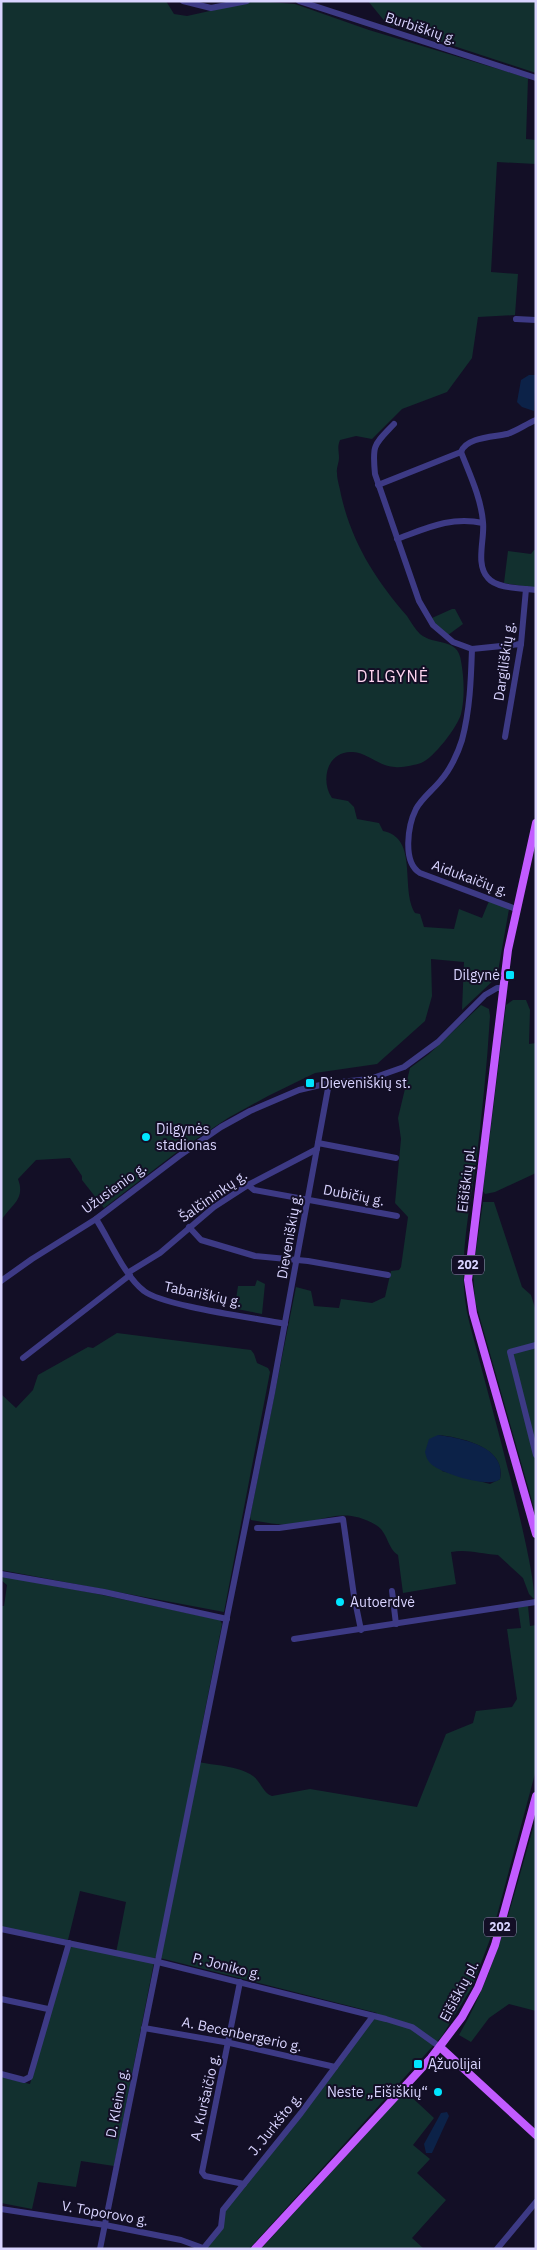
<svg xmlns="http://www.w3.org/2000/svg" width="537" height="2250" viewBox="0 0 537 2250" font-family="'IBM Plex Sans',sans-serif">
<rect width="100%" height="100%" fill="#130f26"/>
<g fill="#12302f" fill-rule="evenodd">
<path d="M1 1H166L174 14 187 16 255 1 295 4 369 30 528 78 526 139 536 140V164L497 162 491 272 518 274 515 315 478 317 472 358 447 392 402 409 372 439 356 436 340 440C337 447 339 451 339 458 339 463 336 468 337 473 337 480 340 488 341 495 352 543 375 579 407 616 411 622 415 629 420 634 434 646 458 637 461 661 464 677 465 698 461 714 458 726 434 758 421 763 414 765 403 768 395 767 380 767 368 753 353 752 327 750 320 781 332 798L348 801 354 807 357 819 379 823 383 831C419 838 400 888 415 913L420 914 424 927 454 929 459 909 482 918 489 901 509 909 497 977 462 1010 464 962 431 959 432 996 425 1021 377 1064 315 1073 268 1096 228 1118 177 1152 104 1208 82 1180V1176L70 1158 36 1160 18 1179C26 1200 10 1205 1 1221Z"/>
<path d="M368 1H536V73L387 24Z"/>
<path d="M534 550H536V588L504 583 508 551 531 554Z"/>
<path d="M452 609H455L463 624 448 635 439 630 432 618Z"/>
<path d="M513 1000H526L530 1010 529 1044 536 1043V1173L495 1192 485 1194 483 1191 506 1005Z"/>
<path d="M481 1005 489 1009 490 1016C487 1066 482 1114 476 1163 469 1215 456 1270 469 1321 481 1368 537 1567 534 1599L529 1594 523 1578 498 1555C480 1554 468 1549 451 1552L456 1584 403 1593 398 1555C387 1548 388 1532 376 1525 342 1505 324 1522 290 1525 277 1525 263 1522 251 1520L250 1517 296 1287 311 1291 314 1306 339 1308 341 1299 372 1303 385 1297 391 1271 399 1270 401 1267 408 1217 395 1203 401 1139 398 1118 410 1068 429 1054ZM438 1435C460 1437 507 1447 500 1479L490 1484 442 1471Z"/>
<path d="M483 1202H494L522 1287 531 1295 536 1311V1515L475 1301 473 1271Z"/>
<path d="M257 1280 265 1284 262 1314 237 1309 235 1306 238 1286H255Z"/>
<path d="M117 1333 251 1350 254 1354 257 1363 268 1368 270 1372 224 1612 1 1570V1394L16 1408 33 1390 38 1375 88 1347 93 1348Z"/>
<path d="M1 1576 93 1593 220 1620 222 1624 195 1761C213 1766 238 1765 253 1776 261 1782 263 1793 272 1796L310 1789 417 1807 446 1734 473 1723 476 1711 512 1707 517 1699 507 1629 521 1628 518 1607 528 1606 530 1626 536 1625V1770L492 1934 472 1987 442 2036 249 2249H206L221 2230 225 2211 377 2013 164 1959 155 1957 114 2166 81 2161 76 2187 38 2182 32 2209 1 2203V2077L30 2084 71 1944 116 1953 126 1902 80 1891 68 1940 1 1927V1606H4L7 1585 1 1580Z"/>
<path d="M536 1818V2011L509 2004 489 2018 471 2042 459 2035C498 1968 514 1892 536 1818Z"/>
<path d="M405 2091 434 2118 413 2145 430 2159 417 2173 446 2200 412 2238 424 2249H261Z"/>
</g>
<g fill="#0c2248">
<path d="M529 375H536L534 411 522 407 517 402 521 380Z"/>
<path d="M438 1435C460 1438 507 1446 500 1479 490 1489 439 1473 430 1463 427 1460 426 1456 425 1452L429 1439Z"/>
<path d="M447 2112 449 2116 432 2153H426L424 2144 441 2113Z"/>
</g>
<g fill="none" stroke-linecap="round" stroke-linejoin="round">
<g stroke="#3d3a85" stroke-width="6">
<path d="M183 1 211 8 247 1"/>
<path d="M299 1 536 78"/>
<path d="M516 319 536 320"/>
<path d="M394 424C374 445 372 444 375 474L419 601 433 625 453 642 472 649 521 644"/>
<path d="M461 452C466 437 494 437 507 434 517 431 526 424 536 420"/>
<path d="M378 485 461 452C470 475 481 498 483 522 485 539 475 564 488 578 497 589 523 588 536 590"/>
<path d="M397 539C427 528 451 516 483 523"/>
<path d="M472 649C471 679 470 710 462 740 458 753 450 770 441 780 433 790 422 798 416 809 408 825 402 862 420 873L516 909"/>
<path d="M505 737 521 644 526 589"/>
<path d="M318 1143 396 1158"/>
<path d="M248 1185 254 1190 397 1216"/>
<path d="M96 1219C109 1239 125 1277 144 1291 163 1306 256 1318 285 1324"/>
<path d="M189 1227 201 1240 255 1256 308 1261 388 1275"/>
<path d="M129 1272 160 1253 214 1207 248 1185 317 1149"/>
<path d="M1 1281 32 1259 96 1219 179 1156 221 1127 250 1111 299 1090 329 1083 370 1079 404 1067 438 1042 485 995 497 988H503"/>
<path d="M536 1345 510 1352 536 1455"/>
<path d="M23 1358 130 1275"/>
<path d="M257 1528H279L343 1519 354 1596 361 1630"/>
<path d="M1 1574 104 1592 227 1619"/>
<path d="M392 1591 396 1624"/>
<path d="M294 1639 536 1602"/>
<path d="M1 1929 158 1962 386 2019 412 2027 440 2047"/>
<path d="M240 1982 202 2172 205 2176 244 2184"/>
<path d="M1 1999 48 2009"/>
<path d="M144 2028 230 2043 335 2067"/>
<path d="M1 2074 24 2080 30 2077 69 1943"/>
<path d="M1 2209 105 2225 181 2240 203 2248"/>
<path d="M100 2249 272 1393 329 1083"/>
<path d="M203 2249 221 2227 223 2210 301 2113 373 2016"/>
<path d="M497 2249 536 2202"/>
</g>
<g stroke="#c25bff" stroke-width="8">
<path d="M536 823 508 950 468 1280 473 1313 536 1534"/>
<path d="M440 2047 536 2135"/>
<path d="M255 2249 431 2058 462 2017 478 1988 495 1945 536 1796"/>
</g>
</g>
<g fill="#00e5ff" stroke="#130f26" stroke-width="2">
<rect x="505" y="970" width="10" height="10" rx="2.5"/>
<rect x="305" y="1078" width="10" height="10" rx="2.5"/>
<circle cx="146" cy="1137" r="5"/>
<circle cx="340" cy="1602" r="5"/>
<rect x="413" y="2059" width="10" height="10" rx="2.5"/>
<circle cx="438" cy="2092" r="5"/>
</g>
<g text-anchor="middle" stroke-width="4" stroke-linejoin="round" paint-order="stroke">
<g fill="#130f26" stroke="#9e99be" stroke-width="1">
<rect x="452" y="1255.5" width="32" height="19" rx="4"/>
<rect x="484" y="1917.5" width="32" height="19" rx="4"/>
</g>
<g font-size="12" font-weight="bold" fill="#d9d4ff">
<text x="468" y="1269">202</text>
<text x="500" y="1931">202</text>
</g>
<g font-size="14" fill="#d9d4ff" stroke="#130f26">
<text transform="translate(421 28) rotate(18)" y="5">Burbiškių g.</text>
<text transform="translate(504 661) rotate(-82)" y="5">Dargiliškių g.</text>
<text transform="translate(470 878) rotate(20)" y="5">Aidukaičių g.</text>
<text transform="translate(466 1179) rotate(-83)" y="5">Eišiškių pl.</text>
<text transform="translate(114 1188) rotate(-36)" y="5">Užusienio g.</text>
<text transform="translate(354 1195) rotate(11)" y="5">Dubičių g.</text>
<text transform="translate(213 1196) rotate(-35)" y="5">Šalčininkų g.</text>
<text transform="translate(289 1236) rotate(-80)" y="5">Dieveniškių g.</text>
<text transform="translate(203 1294) rotate(12)" y="5">Tabariškių g.</text>
<text transform="translate(227 1966) rotate(14)" y="5">P. Joniko g.</text>
<text transform="translate(459 1991) rotate(-62)" y="5">Eišiškių pl.</text>
<text transform="translate(242 2034) rotate(12)" y="5">A. Becenbergerio g.</text>
<text transform="translate(205 2097) rotate(-77)" y="5">A. Kuršaičio g.</text>
<text transform="translate(117 2103) rotate(-79)" y="5">D. Kleino g.</text>
<text transform="translate(275 2124) rotate(-51)" y="5">J. Jurkšto g.</text>
<text transform="translate(105 2213) rotate(10)" y="5">V. Toporovo g.</text>
</g>
<g font-size="14" fill="#d9d4ff" stroke="#130f26" text-anchor="start">
<text x="500" y="980" text-anchor="end">Dilgynė</text>
<text x="320" y="1088">Dieveniškių st.</text>
<text x="156" y="1134">Dilgynės<tspan x="156" dy="16">stadionas</tspan></text>
<text x="350" y="1607">Autoerdvė</text>
<text x="428" y="2069">Ąžuolijai</text>
<text x="428" y="2097" text-anchor="end">Neste „Eišiškių“</text>
</g>
<g font-size="16" letter-spacing="1" fill="#ffd6f0" stroke="#130f26">
<text x="393" y="682">DILGYNĖ</text>
</g>
</g>
<rect width="537" height="2250" fill="none" stroke="#d9d4ff" stroke-width="5"/>
</svg>
